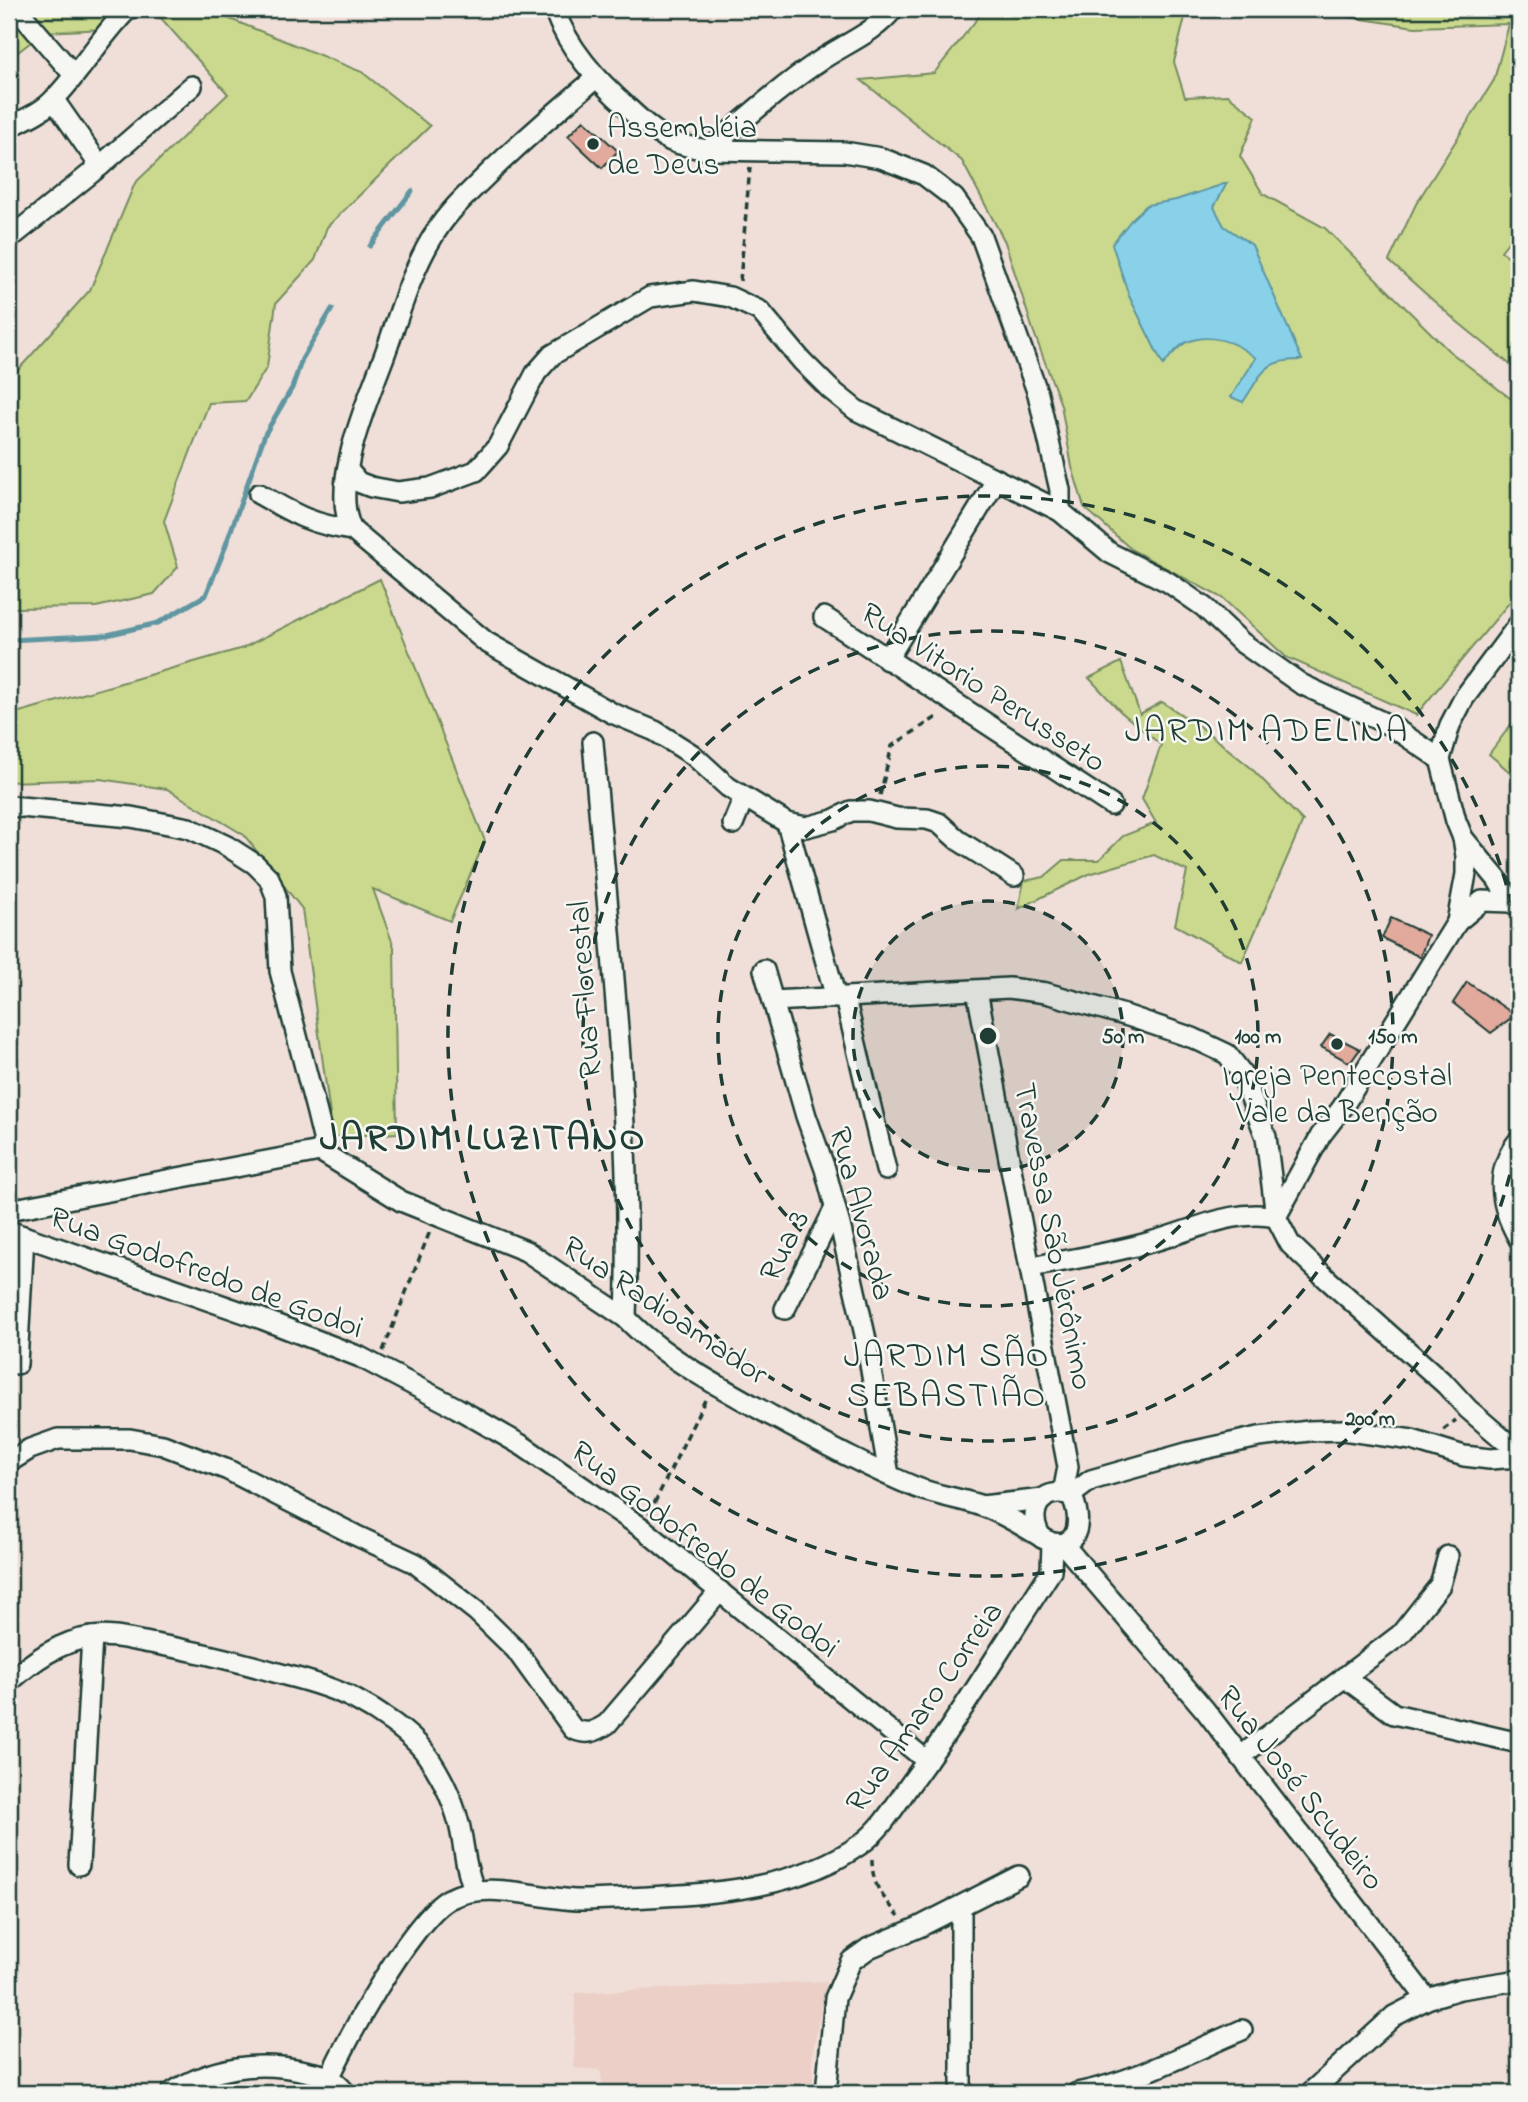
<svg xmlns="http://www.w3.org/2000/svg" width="1528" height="2102" viewBox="0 0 1528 2102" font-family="'Indie Flower',sans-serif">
<rect width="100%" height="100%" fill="#f0dfd8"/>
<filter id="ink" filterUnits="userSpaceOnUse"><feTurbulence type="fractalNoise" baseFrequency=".0143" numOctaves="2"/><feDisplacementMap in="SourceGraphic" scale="14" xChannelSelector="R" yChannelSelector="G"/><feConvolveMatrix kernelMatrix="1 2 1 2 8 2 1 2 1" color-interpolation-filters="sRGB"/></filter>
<g filter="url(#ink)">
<path fill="#eccfc6" d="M827 1981 812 2055 813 2093 604 2091 600 2070 574 2068 575 1993Z"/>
<g fill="#cad98d" stroke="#748b60" stroke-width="2">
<path d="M9 9H86L127 28 44 32 9 59Z"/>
<path d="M153 9H205L362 72 430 126 327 227 315 260 276 303 267 367 246 401 209 403 164 521 178 567 154 594 96 607 9 608V380L90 290 135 183 228 94Z"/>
<path d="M985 9H1187L1174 62 1185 97 1228 95 1256 117 1240 156 1263 194 1325 228 1449 351 1519 405V591L1416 715 1286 657 1222 598 1132 550 1084 507 1072 467 1061 405 1033 330 1005 242 962 161 861 80 934 73Z"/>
<path d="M1319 9H1519V228L1501 251 1519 264V372L1454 319 1389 261 1416 204 1494 80 1509 24 1415 27 1329 14Z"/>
<path d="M380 579 485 841 450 921 373 889 394 947 397 1133 333 1137 302 909 244 835 167 789 100 779 9 782V715L243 648Z"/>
<path d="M1121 662 1140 714 1162 702 1202 728 1250 767 1303 821 1242 962 1175 925 1187 871 1154 855 1089 874 1018 909 1024 881 1044 877 1064 860H1099L1123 836 1156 823 1142 799 1161 745 1121 712 1089 678Z"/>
<path d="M1519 714V780L1489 754Z"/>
</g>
<path fill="#88d1e9" stroke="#5e96a1" stroke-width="2" d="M1227 183 1214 207 1224 226 1252 245 1302 360C1263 359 1263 373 1243 402L1231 397 1256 358C1237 343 1212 332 1187 342 1179 345 1169 358 1163 365L1129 296 1112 244 1132 219 1147 205 1176 200Z"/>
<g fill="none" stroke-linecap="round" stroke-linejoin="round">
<g stroke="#5e96a1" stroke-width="5">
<path d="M370 246 412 191"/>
<path d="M9 640 107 635 158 623 206 595 223 553 265 434 292 388 302 359 332 309"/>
</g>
</g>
<g fill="#e2a99d" stroke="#1f3d34" stroke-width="2">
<path d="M584 120 618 151 602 168 568 136Z"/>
<path d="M1391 918 1428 935 1420 957 1382 938Z"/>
<path d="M1467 982 1515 1015 1491 1033 1453 1003Z"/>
<path d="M1330 1034 1360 1049 1350 1063 1321 1047Z"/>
</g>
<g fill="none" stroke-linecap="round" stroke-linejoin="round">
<defs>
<g id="minor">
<path d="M17 9 74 75"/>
<path d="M554 9C568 49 597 80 628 108 641 120 655 133 671 141 683 146 695 148 708 150L844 152 881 158 924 175 954 198 981 236 1038 394 1060 490V511"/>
<path d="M596 78C560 108 526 138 492 170 472 190 450 209 435 233 412 269 400 312 386 351 370 396 328 485 352 530L486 642 612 713 655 731 693 755 728 787 787 823 806 827 833 820 851 811H869L897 818 927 819 939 823 958 840 1014 876"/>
<path d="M9 127C25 119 43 112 55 98 82 70 101 36 128 9"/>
<path d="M708 150C744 120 779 88 818 62 842 45 875 33 893 9"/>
<path d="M100 166 192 86"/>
<path d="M9 239 100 166 54 100"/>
<path d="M348 470 358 482 371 487 398 492 430 488 476 471 498 446 536 373 552 355 650 297 694 291 730 297 760 311 802 361 830 389 856 410 1060 511 1110 553 1168 582 1204 607 1241 642 1301 684 1391 726 1440 759"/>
<path d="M259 494C294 514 310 524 352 530"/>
<path d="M824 617 1111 805"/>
<path d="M1519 624 1464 698 1450 725 1440 759 1456 821 1463 838 1466 856V874L1457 922 1342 1108 1321 1135 1276 1217 1290 1244 1328 1280 1446 1385 1468 1409 1504 1440 1519 1447"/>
<path d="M887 660 997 479"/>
<path d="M593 742C609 932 633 1127 626 1318"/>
<path d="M9 806 131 817 189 828 227 846 255 864 269 878 276 896 280 971 317 1113 324 1142 320 1151"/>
<path d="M787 823 836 998"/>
<path d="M733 824 744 797"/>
<path d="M1463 838 1497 879 1511 902"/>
<path d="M1457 922 1482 901 1511 902 1518 906"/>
<path d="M764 970 806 1116 825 1169 841 1229 865 1335 889 1475"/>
<path d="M977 991 1068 1467 1063 1493"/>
<path d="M845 998 886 1170"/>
<path d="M773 1001 1009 988 1046 993 1128 1016 1193 1038 1227 1054 1241 1072 1266 1137 1276 1217C1235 1208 1194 1230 1154 1241 1114 1253 1072 1259 1031 1267"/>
<path d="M1519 1140C1494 1171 1500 1206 1519 1239"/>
<path d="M320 1151 401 1201 526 1251 626 1318C662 1357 725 1390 772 1416 819 1441 866 1467 915 1487 937 1496 960 1498 982 1506 1006 1514 1030 1531 1052 1543L1063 1544C1066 1542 1071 1540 1073 1537 1081 1525 1077 1506 1071 1495"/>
<path d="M9 1210 320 1151"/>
<path d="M9 1231 262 1319 360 1357 457 1408 523 1446 642 1528 927 1761"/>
<path d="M785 1309 835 1208"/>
<path d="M17 1364 24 1236"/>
<path d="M9 1462 30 1449 58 1439H130L163 1445 228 1470 355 1535 415 1563 476 1611 516 1650 573 1729C587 1735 595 1732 607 1724L720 1591"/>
<path d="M1071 1495 1091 1480 1190 1452 1259 1437 1309 1431 1343 1430 1412 1440 1464 1456 1490 1459 1519 1457"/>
<path d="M982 1506 1043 1499"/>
<path d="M1042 1538C1025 1513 1040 1486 1071 1495"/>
<path d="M1063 1544 1205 1710 1427 1999"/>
<path d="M1344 1677 1394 1714 1519 1743"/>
<path d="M9 1682C33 1661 60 1641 92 1637 111 1634 132 1640 150 1643 196 1651 241 1662 285 1675 309 1681 334 1688 356 1700 377 1711 409 1732 424 1751 442 1775 457 1807 462 1838 465 1857 467 1871 474 1889"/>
<path d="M1241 1756 1401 1634 1440 1585 1448 1556"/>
<path d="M79 1865 92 1637"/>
<path d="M171 2093C211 2067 258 2060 305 2071 313 2073 324 2074 330 2078 336 2082 341 2088 346 2093"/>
<path d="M323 2093C339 2051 411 1920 449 1899 485 1879 539 1899 579 1900 602 1900 625 1898 648 1897 721 1893 799 1888 861 1844 882 1829 896 1804 911 1783 961 1715 1005 1642 1051 1571L1052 1543"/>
<path d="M826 2093 835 1998 851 1961 869 1948 919 1927 1019 1876"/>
<path d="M961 2093V1906"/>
<path d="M1077 2093C1134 2082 1188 2053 1242 2030"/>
<path d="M1310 2093 1394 2016 1427 1999 1460 1989 1519 1980"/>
</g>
</defs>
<use href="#minor" stroke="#1f3d34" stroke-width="24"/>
<g stroke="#1f3d34" stroke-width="3.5" stroke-dasharray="7 5" stroke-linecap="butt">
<path d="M740 281 750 167"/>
<path d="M880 795 892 746 940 715"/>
<path d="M383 1351 430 1231"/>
<path d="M1514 1424 1519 1416"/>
<path d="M1443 1430 1456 1420"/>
<path d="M649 1514 706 1398"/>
<path d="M872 1859C872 1887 882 1895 899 1916"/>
</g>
<use href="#minor" stroke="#f6f6f2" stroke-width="19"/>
</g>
</g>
<circle cx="988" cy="1036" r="135" fill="#1f3d34" fill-opacity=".12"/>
<g fill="none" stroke="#1f3d34" stroke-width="3.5" stroke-dasharray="12 9">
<circle cx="988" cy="1036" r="135"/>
<circle cx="988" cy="1036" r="270"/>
<circle cx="988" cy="1036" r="405"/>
<path d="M1519 1134A540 540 0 1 1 1519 938"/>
</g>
<g fill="#1f3d34" stroke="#f6f6f2" stroke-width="2.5">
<circle cx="593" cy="144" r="7"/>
<circle cx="1337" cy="1044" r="7"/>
</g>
<g text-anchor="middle" stroke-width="5" stroke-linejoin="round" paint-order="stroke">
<g font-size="32" fill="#1f3d34" stroke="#f6f6f2" text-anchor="start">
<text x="607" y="137">Assembléia<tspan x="607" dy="37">de Deus</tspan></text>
<text x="1337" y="1085" text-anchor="middle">Igreja Pentecostal<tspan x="1337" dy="37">Vale da Benção</tspan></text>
</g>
<g font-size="32" fill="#1f3d34" stroke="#f6f6f2">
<text transform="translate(984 686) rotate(33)" y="11">Rua Vitorio Perusseto</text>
<text transform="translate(583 990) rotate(-94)" y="11">Rua Florestal</text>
<text transform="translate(863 1213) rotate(75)" y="11">Rua Alvorada</text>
<text transform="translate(1055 1236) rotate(79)" y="11">Travessa São Jerônimo</text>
<text transform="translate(783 1245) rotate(-64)" y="11">Rua 3</text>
<text transform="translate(207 1271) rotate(20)" y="11">Rua Godofredo de Godoi</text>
<text transform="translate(666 1309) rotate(34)" y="11">Rua Radioamador</text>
<text transform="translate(706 1548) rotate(38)" y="11">Rua Godofredo de Godoi</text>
<text transform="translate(923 1706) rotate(-55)" y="11">Rua Amaro Correia</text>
<text transform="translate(1302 1787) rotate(52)" y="11">Rua José Scudeiro</text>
</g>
<g font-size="35" letter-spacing="2" fill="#1f3d34" stroke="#f6f6f2">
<text x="1267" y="741">JARDIM ADELINA</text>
<text x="947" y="1366">JARDIM SÃO<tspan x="947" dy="40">SEBASTIÃO</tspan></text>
</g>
<g font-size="38" font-weight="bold" letter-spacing="2" fill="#1f3d34" stroke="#f6f6f2">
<text x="483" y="1149">JARDIM LUZITANO</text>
</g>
</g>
<circle cx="988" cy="1036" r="10" fill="#1f3d34" stroke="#f6f6f2" stroke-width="3.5"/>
<g font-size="21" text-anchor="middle" font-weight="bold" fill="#1f3d34" stroke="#f6f6f2" stroke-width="5" stroke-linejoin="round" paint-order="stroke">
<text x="1123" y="1043">50 m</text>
<text x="1258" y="1043">100 m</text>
<text x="1393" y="1043">150 m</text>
<text x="1370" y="1425">200 m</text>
</g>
<rect width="1528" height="2102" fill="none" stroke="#f6f6f2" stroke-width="35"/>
<rect x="18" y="18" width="1493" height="2067" fill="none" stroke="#1f3d34" stroke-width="2.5" filter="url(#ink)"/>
</svg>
